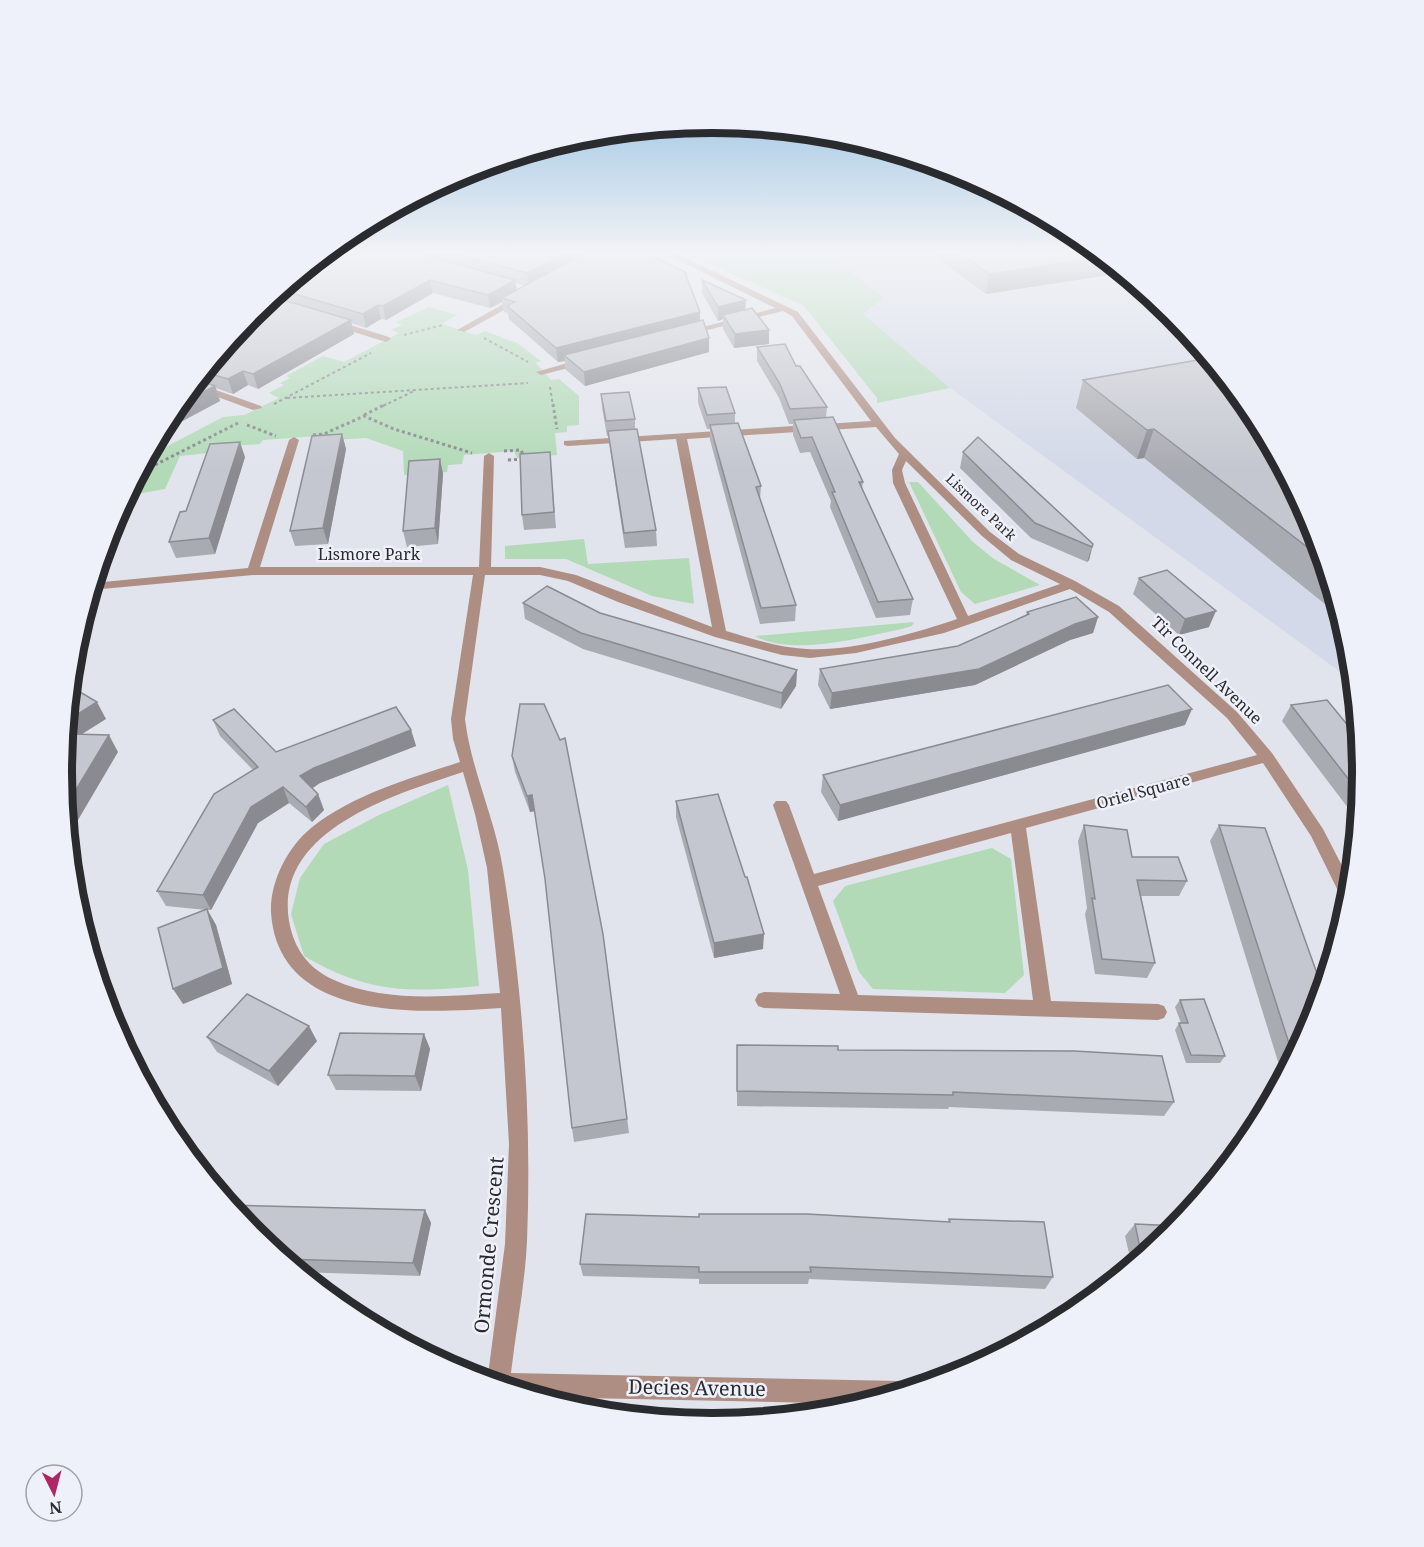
<svg xmlns="http://www.w3.org/2000/svg" width="1424" height="1547" viewBox="0 0 1424 1547" font-family="'Noto Serif',serif">
<rect width="100%" height="100%" fill="#e1e4ec"/>
<path fill="#d3d9e8" d="M826 252H1097L1172 314 1253 412 1313 525 1350 647 1354 682 950 388 863 314 882 298Z"/>
<g fill="#b2dab7">
<path d="M684 252H826L883 298 863 314 950 388 877 403V398L804 306Z"/>
<path d="M429 307 457 315 442 324 476 335 485 331 517 343 541 361 536 363 551 380 559 379 579 396V425L567 426V432L555 433 557 455 517 458 514 451 464 455 462 464 448 465 447 472 404 475 403 451 366 438 316 441 317 436 263 440 260 444 218 447 208 453 180 456 165 489 126 496 147 457 223 417 244 415 279 398 269 393 284 385 280 383 290 378 286 376 323 356 344 362 399 333 391 330 402 325 396 322Z"/>
<path d="M909 482H918L973 542 994 559 1040 585 975 604 961 592Z"/>
<path d="M584 539 588 564 689 558 694 604 652 596 566 559H505V546Z"/>
<path d="M914 622 912 626 902 629C861 637 794 657 755 636Z"/>
<path d="M448 785 468 870 479 986C409 993 367 993 304 956L291 914 300 878 324 844 379 815Z"/>
<path d="M992 848 1011 859 1024 975 1005 993 873 989 859 972 833 901 845 886Z"/>
</g>
<g fill="none" stroke-linecap="round" stroke-linejoin="round">
<g stroke="#86888d" stroke-width="2" stroke-dasharray="3 3" stroke-linecap="butt">
<path d="M404 335 443 325"/>
<path d="M484 338 528 362"/>
<path d="M550 387 553 406"/>
<path d="M287 398 528 383"/>
<path d="M274 404 371 353"/>
<path d="M383 406 414 391"/>
</g>
<g stroke="#86888d" stroke-width="3" stroke-dasharray="3 3" stroke-linecap="butt">
<path d="M553 404 557 429"/>
<path d="M364 415 386 404"/>
<path d="M247 425 276 436"/>
<path d="M313 435 324 434 364 416 394 429 472 453"/>
<path d="M504 451 521 450 524 457"/>
<path d="M508 460 524 459"/>
<path d="M139 473 240 422"/>
</g>
<g fill="#ae8e83" fill-rule="evenodd">
<path d="M662 252H673L798 312 895 438 990 532 1019 554 1075 581 1119 606 1237 712 1272 753 1323 829 1352 885 1349 904 1344 903 1311 836 1263 763 1026 828 1051 1001 1158 1004 1164 1006 1167 1012 1164 1018 1158 1020 764 1008 758 1006 755 1000 758 994 764 992 840 994 773 805 776 801H786L789 805 814 874 1257 755 1227 718 1109 612 1070 589 944 633 856 653 810 658 782 655 715 637 618 602 568 581 540 575H485L465 719C471 770 495 818 503 869 523 991 532 1118 527 1241 525 1285 516 1329 511 1373L901 1381 909 1385 911 1390 864 1404 536 1397 483 1380 488 1375 505 1244 509 1144 501 1008C422 1013 278 1024 271 912 270 881 288 847 311 828 354 794 408 779 460 762L453 739 451 719 473 575H253L91 590 93 583 248 568 289 440 294 437 299 440 260 567H479L484 456 489 453 494 456 491 567H540L576 575 712 627 676 439 568 446 564 445V441L871 421 792 316 783 311 684 336V332L775 308ZM876 427 899 454 892 470 893 483 957 619C917 633 849 652 807 649 779 648 753 639 726 631L687 439ZM906 461 982 536 1011 560 1060 584 968 616 905 483 902 470ZM463 772 475 814 487 868 500 993C447 996 384 1003 334 980 308 968 294 949 289 921 274 829 397 794 463 772ZM1011 833 1033 1000 858 995 818 886Z"/>
<path d="M521 294 525 297 524 299 464 332 457 330Z"/>
<path d="M334 320 389 337 391 339 386 342 331 325 330 323Z"/>
<path d="M585 358 590 361 588 363 541 375 536 372Z"/>
<path d="M199 384 261 406 262 408 253 410 196 389 194 387Z"/>
</g>
</g>
<g fill="#a9abb2" fill-rule="evenodd">
<path d="M327 252H643L687 273V279L700 312V321L709 338V352L585 386 565 369V361L558 362 509 319 508 313 504 312 502 302 490 308 433 293 386 320 381 319 366 328 351 323 354 334 258 389 248 385 233 394 216 388 220 401 160 433 171 412 252 313ZM516 283 525 286 517 290Z"/>
<path d="M929 252H1097L1122 273 986 294Z"/>
<path d="M702 280 745 309 769 330V344L734 348 723 329V319L718 321 702 293Z"/>
<path d="M757 347 796 366 827 407 826 418 863 482 862 489 913 599 910 615 876 618 830 507 831 501 810 452 800 453 793 435V424H789L779 398 757 361Z"/>
<path d="M1083 380 1313 525 1341 617 1144 458 1137 459 1076 408Z"/>
<path d="M698 388 735 413V423L761 486 760 499 796 605 795 621 760 624 710 440V429H707L698 403Z"/>
<path d="M601 394 635 419V429L656 530 657 546 625 548 608 436H607L602 408Z"/>
<path d="M342 434 346 449 328 544 295 546 290 531Z"/>
<path d="M963 452 1093 544 1089 560 1087 562 1031 538 960 468Z"/>
<path d="M245 457 215 554 176 558 169 542 186 511Z"/>
<path d="M440 459 443 474 438 544 407 547 403 531Z"/>
<path d="M551 467 556 528 524 530 522 515Z"/>
<path d="M1139 578 1209 627 1179 635 1133 594Z"/>
<path d="M523 603 600 613 797 670 796 686 781 709 583 649 525 619Z"/>
<path d="M1027 612 1098 617 1093 633 1070 640 975 685 830 709 818 685 820 669 958 646 1026 616Z"/>
<path d="M1291 705 1362 774 1358 821 1282 721Z"/>
<path d="M213 720 276 752 411 730 416 746 320 783 312 788 318 794 324 810 312 822 289 803 258 823 211 910H207L216 925 232 984 183 1004 206 910 166 906 157 891 253 770 220 736Z"/>
<path d="M1185 725 838 821 821 792 823 775Z"/>
<path d="M512 756 603 934 629 1133 574 1142 572 1128 545 879 535 811 530 812 515 772Z"/>
<path d="M676 801 763 949 714 958 676 817Z"/>
<path d="M1084 825 1132 857 1187 881 1179 896H1141L1155 963 1147 978 1095 974 1085 914 1087 908 1078 841Z"/>
<path d="M1219 825 1319 979 1313 1023 1283 1078 1210 841Z"/>
<path d="M1180 1000 1225 1056 1220 1063H1186L1175 1030 1179 1023H1181L1175 1007Z"/>
<path d="M424 1034 430 1049 421 1091 336 1090 328 1075Z"/>
<path d="M207 1037 317 1041 278 1086 217 1052Z"/>
<path d="M838 1050 1174 1102 1164 1116 949 1107 948 1109 737 1106V1060Z"/>
<path d="M425 1210 431 1223 420 1276 299 1272 252 1233Z"/>
<path d="M949 1219 1053 1277 1045 1289 809 1279 808 1284H699V1279L583 1276 580 1264 948 1222Z"/>
<path d="M1135 1224 1172 1234 1132 1266 1125 1236Z"/>
</g>
<g fill="#898b91">
<path d="M567 252H592L529 287 527 273Z"/>
<path d="M1103 257 1122 273 986 294 989 274Z"/>
<path d="M430 280 433 293 386 320 383 306Z"/>
<path d="M515 280 517 294 502 298V302L490 308 488 295Z"/>
<path d="M746 300 745 313 723 315V319L718 321V307Z"/>
<path d="M378 305 381 319 366 328 363 314Z"/>
<path d="M700 312V325L564 355 565 361 558 362 556 348Z"/>
<path d="M351 320 354 334 258 389 253 374Z"/>
<path d="M769 330V344L734 348 735 334Z"/>
<path d="M709 338V352L585 386 584 372Z"/>
<path d="M243 371 248 385 233 394 228 379Z"/>
<path d="M215 386 220 401 160 433 171 412 175 407Z"/>
<path d="M1154 429 1144 458 1137 459 1147 430Z"/>
<path d="M342 434 346 449 328 544 323 528Z"/>
<path d="M240 442 245 457 215 554 209 538Z"/>
<path d="M440 459 443 474 438 544 435 528Z"/>
<path d="M129 491 132 498 102 564 100 561 111 524Z"/>
<path d="M1093 544 1089 560 1087 562Z"/>
<path d="M1216 611 1209 627 1179 635 1185 619Z"/>
<path d="M1098 617 1093 633 1070 640 975 685 830 709 832 693Z"/>
<path d="M797 670 796 686 781 709 782 693Z"/>
<path d="M97 702 106 719 71 741 66 732 67 721Z"/>
<path d="M1192 709 1185 725 838 821 840 805Z"/>
<path d="M411 730 416 746 320 783 307 792 300 776 314 768Z"/>
<path d="M109 735 118 752 68 837 65 808Z"/>
<path d="M283 787 289 803 258 823 211 910 203 895 251 807Z"/>
<path d="M318 794 324 810 312 822 306 807Z"/>
<path d="M532 795 535 811 530 812 527 796Z"/>
<path d="M207 909 216 925 232 984 183 1004 173 989Z"/>
<path d="M764 934 763 949 714 958V943Z"/>
<path d="M309 1026 317 1041 278 1086 269 1071Z"/>
<path d="M424 1034 430 1049 421 1091 415 1076Z"/>
<path d="M425 1210 431 1223 420 1276 413 1263Z"/>
</g>
<g fill="#c4c7cf" stroke="#898b91" stroke-width="1.5">
<path d="M327 252H414L515 280 488 295 430 280 383 306 378 305 363 314 281 290Z"/>
<path d="M448 252H567L527 273Z"/>
<path d="M587 252H643L687 273H685L700 312 556 348 507 306 515 302 502 298Z"/>
<path d="M958 252H1097L1103 257 989 274Z"/>
<path d="M702 280 746 300 718 307Z"/>
<path d="M273 297 351 320 253 374 243 371 228 379 204 372 252 313Z"/>
<path d="M752 308 769 330 735 334 723 315Z"/>
<path d="M703 320 709 338 584 372 564 355Z"/>
<path d="M785 344 796 366H800L827 407 790 409 780 384 757 347Z"/>
<path d="M1209 358 1253 412 1313 525 1324 560 1154 429 1147 430 1083 380Z"/>
<path d="M197 380 215 386 175 407Z"/>
<path d="M726 387 735 413 707 415 698 388Z"/>
<path d="M629 392 635 419 606 421 601 394Z"/>
<path d="M833 417 863 482H859L913 599 878 602 832 492H835L812 437 801 438 794 420Z"/>
<path d="M738 423 761 486 756 487 796 605 761 608 710 425Z"/>
<path d="M637 429 656 530 624 533 608 431Z"/>
<path d="M342 434 323 528 290 531 312 436Z"/>
<path d="M978 437 1093 544 1092 547 1035 523 963 452Z"/>
<path d="M240 442 209 538 169 542 180 512 186 511 210 444Z"/>
<path d="M550 452 554 512 522 515 520 454Z"/>
<path d="M440 459 435 528 403 531 409 461Z"/>
<path d="M1167 570 1216 611 1185 619 1139 578Z"/>
<path d="M547 586 600 613 797 670 782 693 581 633 523 603Z"/>
<path d="M1076 597 1098 617 1075 624 979 669 832 693 820 669 958 646 1029 614 1027 612Z"/>
<path d="M1168 685 1192 709 840 805 823 775Z"/>
<path d="M70 686 97 702 67 721Z"/>
<path d="M1327 700 1359 739 1362 774 1360 794 1291 705Z"/>
<path d="M520 704H544L560 740 565 738 603 934 627 1119 572 1128 545 879 532 795 527 796 512 756Z"/>
<path d="M396 707 411 730 314 768 300 776 318 794 306 807 283 787 251 807 203 895 157 891 214 794 258 767 213 720 234 709 276 752Z"/>
<path d="M71 734 109 735 65 808 62 773 64 744Z"/>
<path d="M718 794 745 877H747L764 934 714 943 676 801Z"/>
<path d="M1084 825 1127 830 1132 857H1178L1187 881 1137 880 1155 963 1102 959 1092 898 1095 899Z"/>
<path d="M1219 825 1265 828 1319 979H1322L1324 986 1313 1023 1294 1059Z"/>
<path d="M207 909 223 968 173 989 158 928Z"/>
<path d="M247 994 309 1026 269 1071 207 1037Z"/>
<path d="M1204 999 1225 1056 1191 1055 1179 1023H1188L1180 1000Z"/>
<path d="M340 1033 424 1034 415 1076 328 1075Z"/>
<path d="M737 1045 838 1046V1050L1074 1051 1162 1056 1174 1102 953 1092V1095L737 1091Z"/>
<path d="M228 1205 425 1210 413 1263 284 1259 252 1233Z"/>
<path d="M586 1214 699 1217V1214H807L950 1222 949 1219 1044 1222 1053 1277 810 1267 811 1272H699V1267L580 1264Z"/>
<path d="M1135 1224 1178 1226 1172 1234 1142 1258Z"/>
</g>
<linearGradient id="sky" x2="0" y2="1"><stop stop-color="#6eaada"/><stop offset="0.54" stop-color="#f2f3f6"/><stop offset="1" stop-color="#f2f3f6" stop-opacity="0"/></linearGradient>
<rect width="1424" height="469" fill="url(#sky)"/>
<g text-anchor="middle" stroke-width="5" stroke-linejoin="round" paint-order="stroke">
<g font-size="14" fill="#2a2b2e" stroke="#eef1f9">
<text transform="translate(981 507) rotate(43)" y="5">Lismore Park</text>
</g>
<g font-size="16" fill="#2a2b2e" stroke="#eef1f9">
<text x="369" y="560">Lismore Park</text>
<text transform="translate(1207 670) rotate(44)" y="6">Tir Connell Avenue</text>
<text transform="translate(1143 791) rotate(-15)" y="6">Oriel Square</text>
</g>
<g font-size="20" fill="#2a2b2e" stroke="#eef1f9">
<text transform="translate(489 1245) rotate(-85)" y="7">Ormonde Crescent</text>
<text transform="translate(697 1388) rotate(1)" y="7">Decies Avenue</text>
</g>
</g>
<path d="M0 0H1424V1547H0ZM72 773a640 640 0 1 1 1280 0a640 640 0 1 1-1280 0Z" fill="#eef1f9" fill-rule="evenodd"/>
<path fill="none" stroke="#2a2b2e" stroke-width="8" d="M72 773a640 640 0 1 1 1280 0a640 640 0 1 1-1280 0Z"/>
<g transform="translate(54 1493) rotate(174)"><circle r="28" fill="#eef1f9" stroke="#a0a2a8" stroke-width="1.5"/>
<path d="M0-4.5L10 22L0 15L-10 22Z" fill="#af2667"/>
<text y="-9" font-size="16" font-weight="bold" text-anchor="middle" fill="#2a2b2e">N</text>
</g>
</svg>
